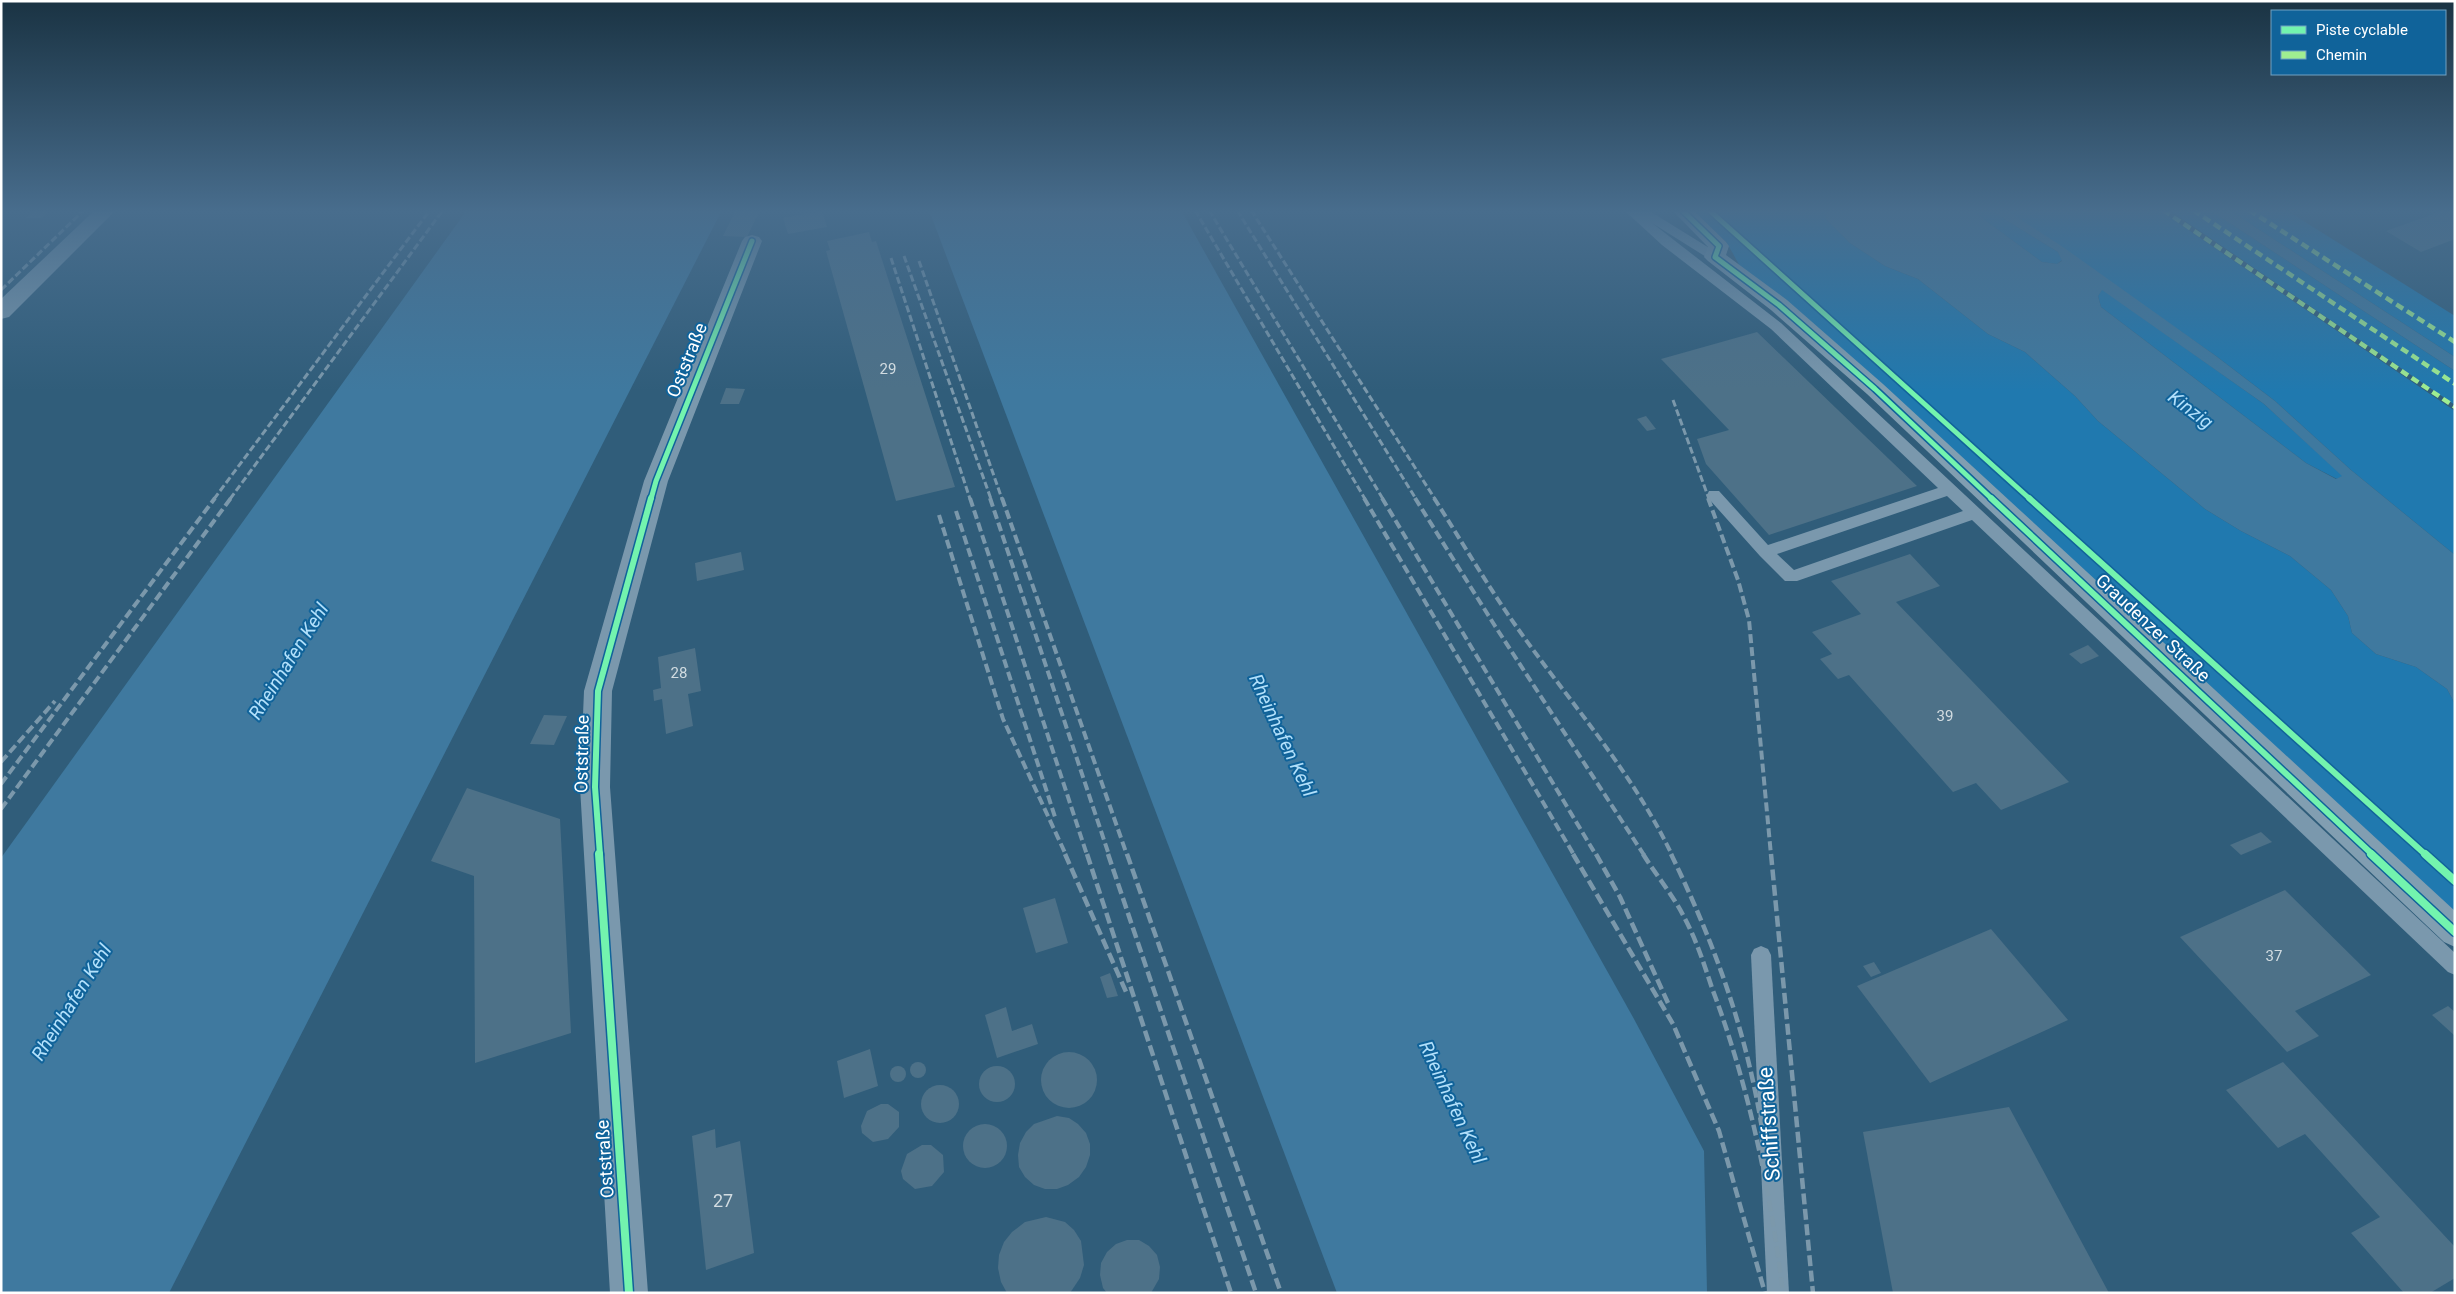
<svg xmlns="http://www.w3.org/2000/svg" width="2456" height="1294" viewBox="0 0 2456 1294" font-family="Roboto,sans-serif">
<rect width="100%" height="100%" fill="#305d7a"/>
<g fill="#2079af">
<path d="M1691 210H1824L1827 220 1850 243 1885 266 1918 279 1988 334 2025 352 2075 396 2098 421 2205 509 2241 531 2290 556 2331 590 2348 616 2352 633 2376 654 2416 667 2447 689 2455 704V916L1741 268 1727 243Z"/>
<path d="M1971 210H1990L2058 252 2062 260 2057 264 2042 262Z"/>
<path d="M2006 210H2159L2455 411V555L2351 470 2275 401 2216 356Z"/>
<path d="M2169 210H2210L2455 371V405Z"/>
<path d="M2229 210H2286L2455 316V357Z"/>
<path d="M2102 289 2264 404 2343 476 2337 479 2306 463 2101 307 2098 296Z"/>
</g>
<g fill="#3f799f" fill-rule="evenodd">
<path d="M467 210H722L169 1293H1V858Z"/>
<path d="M929 210H1181L1634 1019 1704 1151 1707 1293H1337Z"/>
<path d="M1824 210H1971L2042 262 2057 264 2062 261 2058 252 1990 210H2006L2063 247 2216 356 2275 401 2351 470 2455 555V704L2447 689 2416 667 2376 654 2352 633 2348 616 2331 590 2290 556 2241 531 2205 509 2098 421 2075 396 2025 352 1988 334 1918 279 1885 266 1850 243 1827 220ZM2102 290 2264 404 2342 476 2336 479 2306 463 2101 307 2098 296Z"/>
<path d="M2210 210H2229L2455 357V371Z"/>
</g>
<g fill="#4d7188">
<path d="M35 210H50L41 218H26Z"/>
<path d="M736 210H760L747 237 723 236Z"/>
<path d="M2445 210H2455V239L2421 252 2386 231Z"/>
<path d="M822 211 827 227 788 234 783 218Z"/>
<path d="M869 232 872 242 876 241 955 487 896 501 826 251 830 250 827 241Z"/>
<path d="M1757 332 1917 486 1769 535 1706 464 1697 439 1729 430 1661 359Z"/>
<path d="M726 388 745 389 739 404H720Z"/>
<path d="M1646 416 1656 429 1647 431 1637 419Z"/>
<path d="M741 552 744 570 697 581 695 563Z"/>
<path d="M1910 554 1940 586 1896 602 2069 782 2001 810 1976 783 1953 792 1849 675 1838 679 1820 659 1832 654 1812 632 1861 614 1831 581Z"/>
<path d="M2088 645 2099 656 2081 664 2069 654Z"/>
<path d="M695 648 701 691 688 694 693 726 666 734 662 699 654 701 653 690 661 688 658 657Z"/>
<path d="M544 715 567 716 554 745 530 744Z"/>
<path d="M467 788 560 819 571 1033 475 1063 474 876 431 861Z"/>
<path d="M2261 832 2272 842 2241 855 2230 845Z"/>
<path d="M2285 890 2371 975 2295 1011 2319 1036 2287 1052 2180 937Z"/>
<path d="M1055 898 1068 943 1036 953 1023 908Z"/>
<path d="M1991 929 2068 1020 1930 1083 1857 986Z"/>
<path d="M1874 962 1881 973 1871 977 1863 966Z"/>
<path d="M1110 973 1118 996 1107 998 1100 977Z"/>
<path d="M2448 1006 2455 1012V1036L2432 1015Z"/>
<path d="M1006 1007 1012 1031 1032 1024 1038 1044 997 1058 985 1015Z"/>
<path d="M870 1049 878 1086 844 1098 837 1061Z"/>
<circle cx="1069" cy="1080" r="28"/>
<path d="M2283 1062 2455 1247V1278L2430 1293H2404L2351 1233 2380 1217 2305 1134 2278 1148 2226 1090Z"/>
<circle cx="918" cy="1070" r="8"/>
<circle cx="997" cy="1084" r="18"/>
<circle cx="898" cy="1074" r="8"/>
<circle cx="940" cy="1104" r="19"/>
<path d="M881 1104H888L899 1112V1127L888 1139 873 1142 862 1133 861 1126 867 1111Z"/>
<path d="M2009 1107 2109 1293H1893L1863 1132Z"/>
<path d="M1057 1116 1069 1118 1078 1124 1086 1133 1090 1144V1155L1086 1167 1079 1177 1068 1185 1057 1189H1045L1034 1185 1025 1177 1019 1167 1018 1155 1020 1143 1026 1132 1034 1124Z"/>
<circle cx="985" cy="1146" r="22"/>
<path d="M715 1129 716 1148 740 1141 754 1253 706 1270 692 1136Z"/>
<path d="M922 1145H931L943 1155 944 1172 932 1186 915 1189 903 1179 901 1171 907 1154Z"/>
<path d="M1046 1217 1065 1222 1074 1230 1081 1241 1084 1265 1080 1278 1070 1293H1007L1001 1282 998 1268 999 1255 1004 1242 1012 1232 1025 1222Z"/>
<path d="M1127 1240H1139L1149 1246 1157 1255 1160 1267 1159 1279 1151 1293H1107L1103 1288 1100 1275 1101 1263 1107 1252 1116 1244Z"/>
</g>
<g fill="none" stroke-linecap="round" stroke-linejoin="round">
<g fill="#7a98ad" fill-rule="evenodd">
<path d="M1624 210H1648L1719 254 1721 257 1719 260H1711L1652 223 1781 323 2455 953V975L2448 972 1972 520 1797 581H1785L1760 556 1709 499 1707 495 1709 491H1719L1768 545 1938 488 1771 329 1662 245ZM1947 496 1963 511 1794 570 1777 554Z"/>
<path d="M1761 946 1768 949 1771 955 1789 1293H1767L1751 955 1754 949Z"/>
</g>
<g fill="#7a98ad" fill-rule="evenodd">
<path d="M95 210H116L9 317 1 319V299Z"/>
<path d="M752 235 759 237 762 241 668 481 612 691 610 787 648 1293H610L580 787 584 691 644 481 742 241 745 237Z"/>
</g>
<path fill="#819eb1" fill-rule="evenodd" d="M1672 210H1693L1726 242 1729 246 1726 255 1787 300 1883 384 2455 911V947L2444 942 1867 394 1771 310 1708 261 1704 257 1708 247Z"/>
<g stroke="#7b98ab" stroke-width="3" stroke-dasharray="7 3" stroke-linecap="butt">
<path d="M1195 210 1365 499"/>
<path d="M1209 210 1383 499"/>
<path d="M1237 210 1416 499"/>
<path d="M1251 210 1435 499"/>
<path d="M904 256 991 499"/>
<path d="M891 258 970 499"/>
<path d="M919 261 1002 499"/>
<path d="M1 290 84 210"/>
<path d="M1673 400 1709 499"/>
<path d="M214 499 430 210"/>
<path d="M230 499 443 210"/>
</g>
<g stroke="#7b98ab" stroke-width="4" stroke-dasharray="9 4" stroke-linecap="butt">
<path d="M970 498 1087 855"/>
<path d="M990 498 1109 855"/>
<path d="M1002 498 1127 855"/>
<path d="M1364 498 1574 855"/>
<path d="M1382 498 1596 855"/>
<path d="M1415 498 1495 626 1644 855"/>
<path d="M1434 498C1459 537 1483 578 1509 616 1564 696 1630 767 1672 855"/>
<path d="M1708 498 1738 580 1749 620 1771 855"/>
<path d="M956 511 1055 817"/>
<path d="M939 515 1003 719 1066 855"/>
<path d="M1 762 55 701"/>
<path d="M1 784 215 498"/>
<path d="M1 809 231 498"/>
</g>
<g stroke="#7b98ab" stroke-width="4.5" stroke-dasharray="11 4.5" stroke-linecap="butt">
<path d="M1065 854 1127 994"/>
<path d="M1087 854 1231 1293"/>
<path d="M1108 854 1256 1293"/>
<path d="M1127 854 1281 1293"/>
<path d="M1573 854 1673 1024 1719 1131 1765 1293"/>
<path d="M1596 854 1620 897 1668 1003"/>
<path d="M1643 854C1656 875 1673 895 1684 917 1696 939 1704 964 1712 988 1749 1086 1770 1189 1783 1293"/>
<path d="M1671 854C1718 951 1750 1041 1765 1148"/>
<path d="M1771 854 1813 1293"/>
</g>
<g stroke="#9fed91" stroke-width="4.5" stroke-dasharray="8 4.5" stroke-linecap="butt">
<path d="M2163 210 2455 407"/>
<path d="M2193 210 2455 384"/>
<path d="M2249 210 2455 342"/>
</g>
<defs>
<g id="cycleway-far2">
<path d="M1682 210 1719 246 1715 257 1779 305 1875 389 1992 499"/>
<path d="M1709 210 2030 499"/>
<path d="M651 499 656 481 752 241"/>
</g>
<g id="cycleway-far1">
<path d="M1991 498 2373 855"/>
<path d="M2029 498 2426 855"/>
<path d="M600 855 595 787 598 691 651 498"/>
</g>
<g id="cycleway">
<path d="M599 854 629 1293"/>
<path d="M2371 854 2455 932"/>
<path d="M2425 854 2455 881"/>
</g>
</defs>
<use href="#cycleway-far2" stroke="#10639a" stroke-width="8"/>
<use href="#cycleway-far1" stroke="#10639a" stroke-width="9"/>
<use href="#cycleway" stroke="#10639a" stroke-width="11"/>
<use href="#cycleway-far2" stroke="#73f3ae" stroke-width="5"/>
<use href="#cycleway-far1" stroke="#73f3ae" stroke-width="6"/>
<use href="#cycleway" stroke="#73f3ae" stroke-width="8"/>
</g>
<linearGradient id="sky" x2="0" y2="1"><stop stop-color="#1a3343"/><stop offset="0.54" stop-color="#486d8d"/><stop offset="1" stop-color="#486d8d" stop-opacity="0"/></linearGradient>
<rect width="2456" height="391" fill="url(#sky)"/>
<g text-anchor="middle" stroke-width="4" stroke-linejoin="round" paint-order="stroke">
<g font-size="15" fill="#d2dce1">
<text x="888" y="374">29</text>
<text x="679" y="678">28</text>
<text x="1945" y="721">39</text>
<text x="2274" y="961">37</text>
</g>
<g font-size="18" fill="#fff" stroke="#10639a">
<text transform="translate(687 360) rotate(-68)" y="6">Oststraße</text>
<text transform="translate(2153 628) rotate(43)" y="6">Graudenzer Straße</text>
<text transform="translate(582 754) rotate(-89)" y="6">Oststraße</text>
<text transform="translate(605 1159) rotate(-94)" y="6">Oststraße</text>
</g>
<g font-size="18" fill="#d2dce1">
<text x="723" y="1207">27</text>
</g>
<g font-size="19" font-style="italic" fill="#b2e0fb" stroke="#10639a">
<text transform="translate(2191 409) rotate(37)" y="7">Kinzig</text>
<text transform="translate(288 661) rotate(-58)" y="7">Rheinhafen Kehl</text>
<text transform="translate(1283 735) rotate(65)" y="7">Rheinhafen Kehl</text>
<text transform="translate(71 1002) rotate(-58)" y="7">Rheinhafen Kehl</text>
<text transform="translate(1453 1102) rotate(65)" y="7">Rheinhafen Kehl</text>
</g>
<g font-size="21" fill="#fff" stroke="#10639a">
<text transform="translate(1769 1124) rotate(-94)" y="7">Schiffstraße</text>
</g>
</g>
<rect width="2456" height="1294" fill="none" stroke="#ffffff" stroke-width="5"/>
<rect x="2271" y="10" width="175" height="65" fill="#10639a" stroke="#70a1c2"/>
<rect x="2281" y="26" width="25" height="8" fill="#73f3ae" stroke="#70a1c2"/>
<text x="2316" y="35" font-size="15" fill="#ffffff">Piste cyclable</text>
<rect x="2281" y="51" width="25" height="8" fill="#9fed91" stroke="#70a1c2"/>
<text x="2316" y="60" font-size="15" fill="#ffffff">Chemin</text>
</svg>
